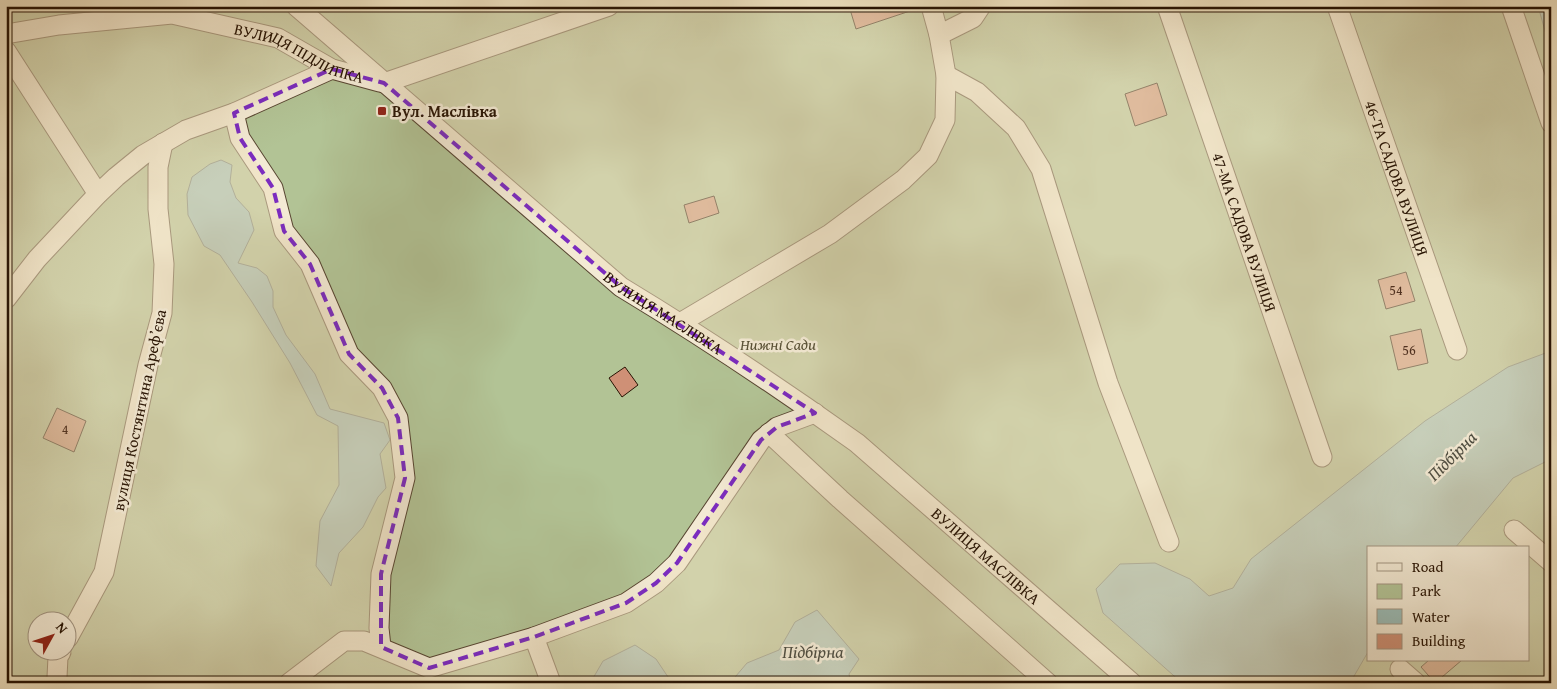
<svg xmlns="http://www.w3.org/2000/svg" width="1557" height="689" viewBox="0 0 1557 689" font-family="'Gentium Book Plus',serif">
<rect width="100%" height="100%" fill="#ecdfbd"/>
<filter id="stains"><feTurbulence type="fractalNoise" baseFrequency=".004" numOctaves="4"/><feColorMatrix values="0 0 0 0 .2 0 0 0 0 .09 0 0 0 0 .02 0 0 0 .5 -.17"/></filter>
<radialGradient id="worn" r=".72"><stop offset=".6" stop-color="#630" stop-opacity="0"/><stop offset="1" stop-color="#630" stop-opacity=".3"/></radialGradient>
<path fill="#b2c395" stroke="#6c6b4c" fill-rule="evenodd" d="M6 6H1551V683H6ZM1368 548H1528V660H1368ZM38 622H68V652H38Z"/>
<g fill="#9abcb7" stroke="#6c786f">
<path d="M1538 6H1551V52Z"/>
<path d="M221 160 232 165 230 182 236 198 249 212 254 230 238 263 257 268 267 276 273 291V307L286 335 315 374 330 409 384 423 390 440 380 454 386 488 378 497 363 527 339 553 331 586 316 566 320 521 339 485 338 426 317 415 290 363 252 302 220 255 204 246 188 215 187 194 192 177 210 164Z"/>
<path d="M1551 351V459L1513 478 1455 548H1368V652L1350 683H1182L1103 613 1096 589 1120 564 1155 563 1190 579 1209 596 1233 588 1251 559 1425 421 1508 367Z"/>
<path d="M817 610 859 659 849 674 851 683H730L747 663 779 650 795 622Z"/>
<path d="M635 645 656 659 672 683H593L592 680 603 661Z"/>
</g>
<g fill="#cf9076" stroke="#271303">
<path d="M849 6H915L916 9 856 29Z"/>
<path d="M1157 83 1167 115 1135 126 1125 94Z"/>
<path d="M714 196 719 213 689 223 684 205Z"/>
<path d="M1406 272 1415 301 1386 309 1378 280Z"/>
<path d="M1421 329 1428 363 1398 370 1390 336Z"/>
<path d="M625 367 638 385 622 397 609 378Z"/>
<path d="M57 408 86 421 74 452 43 438Z"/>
<path d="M1429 660H1462L1435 683 1421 667Z"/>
</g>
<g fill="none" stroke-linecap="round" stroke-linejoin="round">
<defs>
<g id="street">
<path id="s1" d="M296 6 621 287C702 336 780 388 857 443L1132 683"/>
<path id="s2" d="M1167 6 1322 457"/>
<path id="s3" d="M1337 6 1457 350"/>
<path d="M1511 6 1551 123"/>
<path id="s4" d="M6 34 59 25 172 14 278 38 332 69 380 82"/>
<path d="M939 35 973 18 981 6"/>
<path d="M6 51 98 194"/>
<path d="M946 75 977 92 1016 128 1041 169 1108 383 1169 542"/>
<path d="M384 83 609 6"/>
<path d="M234 113 240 138 273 188 284 231 310 264 349 354 382 388 398 418 405 478 381 574 379 628 381 647"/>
<path d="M6 299 37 259 98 194 116 177 143 155 186 130 234 113 332 69"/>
<path d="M680 323 830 234 903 180 928 156 945 120 946 75 939 35 931 6"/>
<path d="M769 433 840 499 1048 683"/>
<path d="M1514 530 1551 562"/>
<path d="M534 637 551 683"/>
<path d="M68 638 104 572 148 365 162 313 164 264 158 209V167L163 143"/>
<path d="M1400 669 1416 683"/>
<path d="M57 677 58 657 61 652"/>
<path d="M289 683 344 641H364L429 668 534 637 626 603 656 583 677 563 761 440 777 427 815 413"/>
</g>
</defs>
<use href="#street" stroke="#584632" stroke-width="21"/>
<use href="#street" stroke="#f3ead4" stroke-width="19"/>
</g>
<path d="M0 0H1557V689H0ZM332 69 384 83 621 287 815 413 777 427 761 440 677 563 656 583 626 603 534 637 429 668 381 647V574L405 478 398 418 382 388 349 354 310 264 284 231 273 188 240 138 234 113Z" fill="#ecdfbd" fill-opacity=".55" fill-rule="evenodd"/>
<path fill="none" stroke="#7b2cbf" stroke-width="4" stroke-dasharray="10 6" stroke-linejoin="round" d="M332 69 384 83 621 287 815 413 777 427 761 440 677 563 656 583 626 603 534 637 429 668 381 647V574L405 478 398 418 382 388 349 354 310 264 284 231 273 188 240 138 234 113Z"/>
<rect fill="#8f2418" stroke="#f3ead4" stroke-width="2" x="377" y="106" width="10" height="10" rx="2.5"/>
<g text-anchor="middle" stroke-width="5" stroke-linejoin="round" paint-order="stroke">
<g font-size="14" fill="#513220">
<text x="1396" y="295">54</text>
<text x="1409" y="355">56</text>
<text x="65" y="434">4</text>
</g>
<g font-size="16" fill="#271303" stroke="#f3ead4">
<text dy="6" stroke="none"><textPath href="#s4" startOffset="301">ВУЛИЦЯ ПІДЛИПКА</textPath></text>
<text dy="6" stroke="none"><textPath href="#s3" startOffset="182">46-ТА САДОВА ВУЛИЦЯ</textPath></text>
<text dy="6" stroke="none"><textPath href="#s2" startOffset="239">47-МА САДОВА ВУЛИЦЯ</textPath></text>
<text dy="6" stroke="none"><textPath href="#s1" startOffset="479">ВУЛИЦЯ МАСЛІВКА</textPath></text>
<text transform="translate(139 410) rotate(-78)" y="6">вулиця Костянтина Арефʼєва</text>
<text dy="6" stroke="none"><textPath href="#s1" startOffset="884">ВУЛИЦЯ МАСЛІВКА</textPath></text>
</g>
<g font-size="16" font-weight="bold" fill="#271303" stroke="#f3ead4" text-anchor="start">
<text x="392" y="117">Вул. Маслівка</text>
</g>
<g font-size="16" font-style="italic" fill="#585136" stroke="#f3ead4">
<text x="778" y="350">Нижні Сади</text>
</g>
<g font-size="18" font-style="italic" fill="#4f4e42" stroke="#f3ead4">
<text transform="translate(1452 456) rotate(-45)" y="6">Підбірна</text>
<text x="813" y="658">Підбірна</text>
</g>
</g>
<rect width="1557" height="689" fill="none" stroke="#ecdfbd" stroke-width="25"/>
<rect x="8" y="8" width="1542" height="674" fill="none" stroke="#271303" stroke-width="2.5"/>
<rect x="12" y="12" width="1532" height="664" fill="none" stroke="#271303"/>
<rect x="1367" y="546" width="162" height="115" fill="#f3ead4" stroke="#a19480"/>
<rect x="1377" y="563" width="25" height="8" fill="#f3ead4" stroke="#a19480"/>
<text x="1412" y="572" font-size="15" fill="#271303">Road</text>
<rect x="1377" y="584" width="25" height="15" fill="#b2c395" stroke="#a19480"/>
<text x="1412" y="596" font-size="15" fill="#271303">Park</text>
<rect x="1377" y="609" width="25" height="15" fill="#9abcb7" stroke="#a19480"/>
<text x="1412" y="622" font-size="15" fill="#271303">Water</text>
<rect x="1377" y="634" width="25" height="15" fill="#cf9076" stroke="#a19480"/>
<text x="1412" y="646" font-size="15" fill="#271303">Building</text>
<g transform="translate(52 636) rotate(50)"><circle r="24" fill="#f3ead4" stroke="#a19480"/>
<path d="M0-4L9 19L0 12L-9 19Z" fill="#8f2418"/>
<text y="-8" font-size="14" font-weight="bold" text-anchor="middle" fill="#271303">N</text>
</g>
<rect width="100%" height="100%" filter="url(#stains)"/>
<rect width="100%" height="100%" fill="url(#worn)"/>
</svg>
